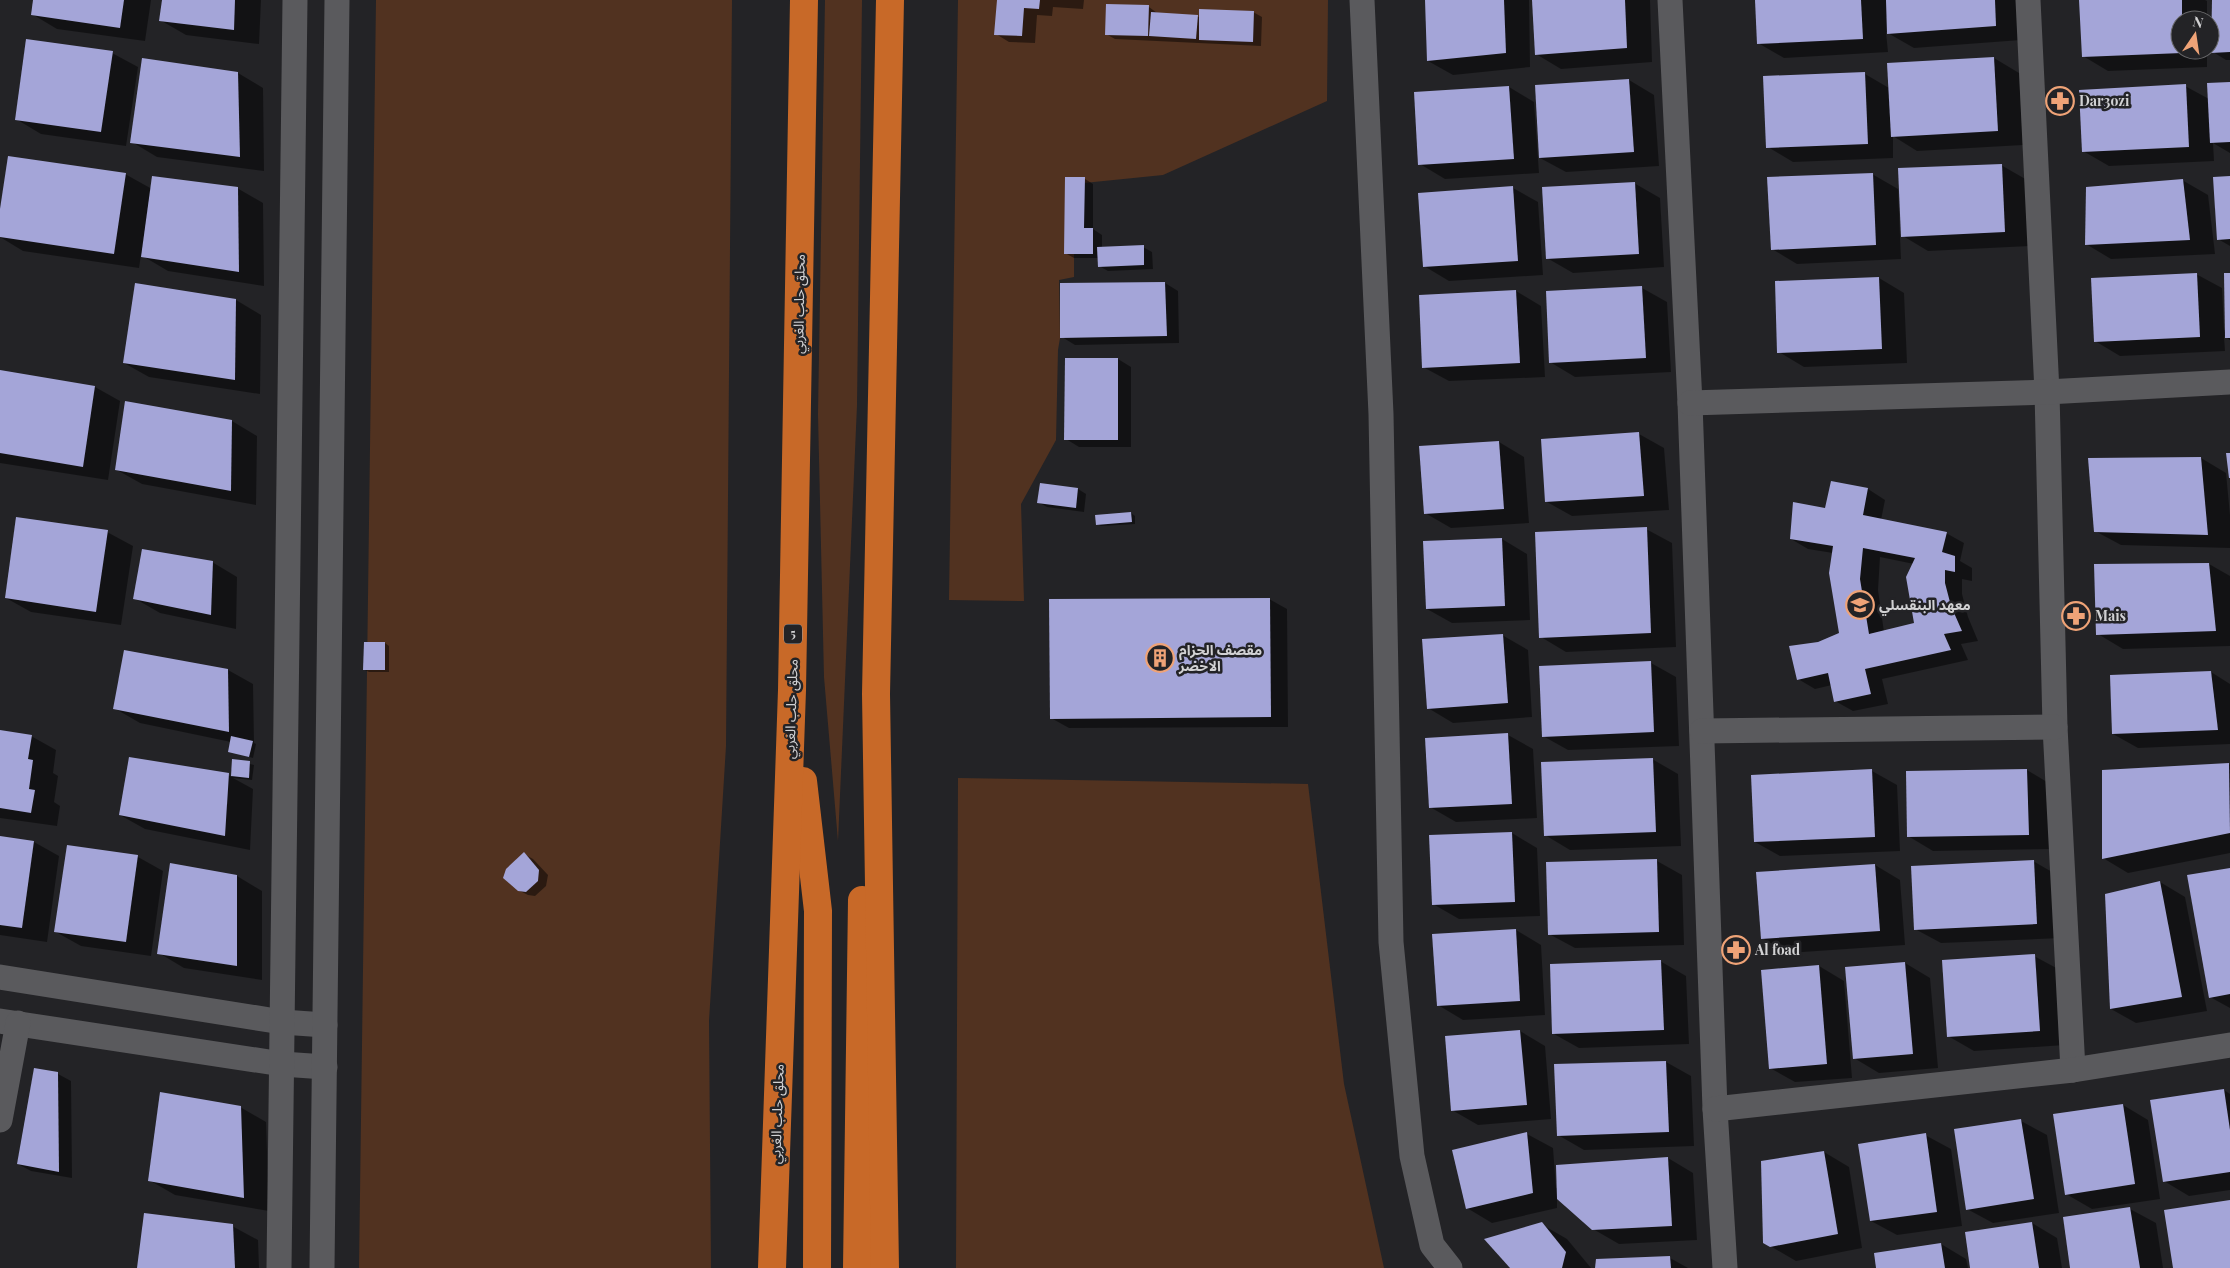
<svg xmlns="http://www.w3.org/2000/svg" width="2230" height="1268" viewBox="0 0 2230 1268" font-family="'Playfair Display','Noto Sans Arabic',serif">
<rect width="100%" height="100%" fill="#232326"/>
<g fill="#513220">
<path d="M376 0H732L726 746 709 1021 711 1268H359Z"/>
<path d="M825 0H862L857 405 838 841 824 677 818 414Z"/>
<path d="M958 0H1328L1327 101 1163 175 1074 184V277L1059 280 1060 338 1058 350 1056 440 1021 504 1024 601 949 600Z"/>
<path d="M958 778 1308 784 1344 1084 1384 1268H956Z"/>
</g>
<g fill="#0007" fill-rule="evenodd">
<path d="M34 0H151L145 41 57 29 32 14Z"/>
<path d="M163 0H261L259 44 186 35 160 20Z"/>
<path d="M998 0H1084L1083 9 1053 7 1052 16 1037 15 1035 43 1009 42 996 34Z"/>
<path d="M1426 0H1529L1530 67 1453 75 1428 61Z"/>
<path d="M1533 0H1650L1652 62 1561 69 1536 54Z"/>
<path d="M1756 0H2020L2021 40 1914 48 1886 32 1888 52 1784 58 1758 43Z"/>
<path d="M2080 0H2205L2207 1V20H2180V50H2207V67L2108 71 2083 56Z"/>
<path d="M2214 0H2230V60H2226L2213 52Z"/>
<path d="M1149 7 1157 13 1200 17 1253 12 1262 17 1261 46 1115 39 1106 34Z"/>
<path d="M112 53 138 67 126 146 41 134 16 119Z"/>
<path d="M1994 58 2019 73 2023 145 1917 151 1893 136V158L1793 162 1768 147 1765 78 1865 74 1889 88Z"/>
<path d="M238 73 263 88 264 171 157 157 132 142Z"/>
<path d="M1629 80 1654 95 1659 166 1566 172 1540 158Z"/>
<path d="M2230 84V153L2213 143 2214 161 2109 166 2083 151 2185 86 2209 99Z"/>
<path d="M1509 87 1534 102 1539 173 1445 179 1420 164 1415 93Z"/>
<path d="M2001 165 2027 180 2030 246 1928 251 1903 236Z"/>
<path d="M125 174 152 189 237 188 263 203 264 286 168 271 141 255 139 268 23 251 0 237V218Z"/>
<path d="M1872 174 1898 189 1901 259 1797 264 1772 249Z"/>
<path d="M2230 177V246L2218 239Z"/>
<path d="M1085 179 1093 184V229L1102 235V248L1143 247 1152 252 1153 269 1108 271 1099 266V258H1074L1065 253Z"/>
<path d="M2182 180 2208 195 2215 254 2111 259 2086 244Z"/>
<path d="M1634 183 1660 198 1664 267 1573 273 1547 258Z"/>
<path d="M1513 188 1538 202 1543 275 1449 281 1424 266Z"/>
<path d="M2196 274 2222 288 2224 330 2226 329 2230 275V340L2224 336 2225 351 2120 356 2095 341Z"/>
<path d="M1879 278 1904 293 1907 363 1804 367 1779 352Z"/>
<path d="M1165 283 1178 291 1179 343 1075 345 1062 337 1061 285Z"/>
<path d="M1642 288 1667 302 1671 372 1575 377 1550 362Z"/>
<path d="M1516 291 1541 306 1545 377 1449 381 1423 367Z"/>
<path d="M236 300 261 315 260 394 149 377 124 363Z"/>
<path d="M1066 359H1118L1131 367V447H1079L1066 439Z"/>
<path d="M0 371 95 387 120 401 108 480 0 463Z"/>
<path d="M126 403 232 421 257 436 256 505 142 484 117 470Z"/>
<path d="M1639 434 1664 448 1669 510 1572 516 1547 502 1543 440Z"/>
<path d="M1499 442 1524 457 1529 523 1451 528 1425 513Z"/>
<path d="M2201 458 2226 473 2230 515V548L2121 545 2095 531Z"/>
<path d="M1832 482 1868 489 1885 500 1881 520 1946 533 1964 543 1960 561 1972 568V581L1962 579V594L1968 617 1978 641 1961 644 1968 660 1882 679 1888 704 1853 711 1835 701 1832 685 1815 689 1798 679 1819 643 1841 633 1833 553 1808 549 1791 539 1826 510ZM1880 557 1914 564 1915 624 1884 632 1878 590Z"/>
<path d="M1078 489 1086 494 1084 512 1047 507 1038 502Z"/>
<path d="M1131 513 1135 516V524L1101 526 1097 524Z"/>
<path d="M1646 529 1672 543 1676 647 1566 652 1541 637Z"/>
<path d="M107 532 133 546 121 625 31 612 6 598Z"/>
<path d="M1502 539 1527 554 1530 620 1452 623 1427 609Z"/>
<path d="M212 562 237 577 236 629 160 613 134 598Z"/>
<path d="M2209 564 2230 576V646L2123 649 2098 634 2096 565Z"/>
<path d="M1269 599 1287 609 1288 727 1069 728 1051 718Z"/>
<path d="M1502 635 1528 650 1532 717 1453 723 1428 708Z"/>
<path d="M365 643H385L389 646V672H369L365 670Z"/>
<path d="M1651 663 1676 677 1679 746 1568 750 1543 736Z"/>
<path d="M228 670 253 684 254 743 256 744 253 758 229 751 231 742 140 723 114 708Z"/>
<path d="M2211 672 2230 684V744L2138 748 2113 734Z"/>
<path d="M0 731 31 736 56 750 53 773 58 776 54 802 60 806 57 826 0 818Z"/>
<path d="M1508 735 1533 749 1537 818 1456 822 1430 807Z"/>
<path d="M1652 759 1678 774 1681 846 1570 850 1545 835Z"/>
<path d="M234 760 254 765 252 780 233 778 253 789 250 850 145 829 120 815 228 775 232 777Z"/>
<path d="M2228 764 2230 765V853L2128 873 2103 858Z"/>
<path d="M2027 770 2052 785 2054 849 1933 851 1908 836Z"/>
<path d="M1872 771 1897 785 1900 851 1780 856 1755 842Z"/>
<path d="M1512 833 1537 848 1540 916 1459 919 1433 904Z"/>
<path d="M0 837 34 842 59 856 47 942 0 935Z"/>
<path d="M524 854 533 859 548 875 546 886 535 896 528 895 518 890Z"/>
<path d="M138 857 163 871 151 956 81 946 56 932Z"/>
<path d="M1657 861 1682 875 1684 945 1575 948 1549 934Z"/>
<path d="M2033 861 2059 876 2062 938 1941 943 1915 929Z"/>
<path d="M1875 865 1900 880 1905 945 1788 953 1762 938Z"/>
<path d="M2230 869V1008L2210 997Z"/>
<path d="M237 876 262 891V980L184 968 159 953Z"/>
<path d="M2160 882 2185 897 2207 1011 2136 1023 2111 1009Z"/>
<path d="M1516 930 1541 945 1545 1015 1463 1020 1438 1005Z"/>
<path d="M2034 956 2060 970 2065 1045 1974 1051 1948 1036Z"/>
<path d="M1660 961 1686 976 1689 1044 1579 1048 1554 1034Z"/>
<path d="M1905 963 1930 978 1938 1068 1879 1073 1854 1058Z"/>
<path d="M1819 966 1844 981 1852 1078 1795 1082 1770 1068Z"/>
<path d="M1520 1031 1545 1046 1551 1119 1478 1125 1452 1110Z"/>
<path d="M1666 1062 1691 1076 1694 1146 1584 1150 1558 1135Z"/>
<path d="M58 1074 71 1081 72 1178 31 1171 18 1164Z"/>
<path d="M2224 1090 2230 1094V1190L2189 1196 2164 1181Z"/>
<path d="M2123 1105 2148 1120 2160 1199 2092 1209 2066 1194Z"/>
<path d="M240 1107 266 1122 269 1211 175 1195 149 1180Z"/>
<path d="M2021 1121 2047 1135 2059 1213 1993 1223 1967 1209Z"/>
<path d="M1527 1134 1553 1148 1556 1188 1668 1158 1693 1173 1697 1240 1619 1244 1593 1229 1557 1197V1208L1492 1223 1467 1208 1454 1150Z"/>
<path d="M1925 1135 1951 1149 1962 1226 1897 1235 1871 1221Z"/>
<path d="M1824 1152 1849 1167 1862 1248 1796 1261 1765 1243Z"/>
<path d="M2130 1209 2156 1223 2163 1268H2072Z"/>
<path d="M2032 1223 2057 1238 2062 1268H1972Z"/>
<path d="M1541 1224 1567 1239 1591 1268H1512Z"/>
<path d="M232 1226 258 1240 259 1268H138Z"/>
<path d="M1941 1244 1966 1259 1968 1268H1878Z"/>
<path d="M1670 1258 1688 1268H1596Z"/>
</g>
<g fill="#a4a5d8" fill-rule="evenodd">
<path d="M33 0H124L120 28 31 15Z"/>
<path d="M162 0H235L234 30 159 21Z"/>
<path d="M997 0H1040L1039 9 1024 8 1022 36 994 35Z"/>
<path d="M1425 0H1504L1506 53 1427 61Z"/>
<path d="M1532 0H1625L1627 48 1535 55Z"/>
<path d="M1755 0H1861L1863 39 1757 44Z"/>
<path d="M1886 0H1995L1996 26 1887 34Z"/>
<path d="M2079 0H2182V20H2180V50H2182V53L2082 57Z"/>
<path d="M2212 0H2230V52L2211 53Z"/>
<path d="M1106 4 1149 5 1148 36 1105 35Z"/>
<path d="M1199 9 1254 11 1253 42 1199 40Z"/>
<path d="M1151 12 1198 15 1196 39 1149 36Z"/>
<path d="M26 39 113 51 101 132 15 120Z"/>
<path d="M1994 57 1998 131 1891 137 1887 63Z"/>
<path d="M142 58 238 72 240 157 130 143Z"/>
<path d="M1865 72 1868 144 1766 148 1763 76Z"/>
<path d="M1629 79 1634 152 1539 158 1535 85Z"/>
<path d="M2230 82V142L2210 143 2207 83Z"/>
<path d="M2186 84 2189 147 2082 152 2079 90Z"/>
<path d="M1509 86 1514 159 1418 165 1414 92Z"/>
<path d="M8 156 126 173 114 254 0 237V209Z"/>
<path d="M2002 164 2005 232 1901 237 1898 168Z"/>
<path d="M1873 173 1876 245 1771 250 1767 177Z"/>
<path d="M152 176 238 187 239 272 141 257Z"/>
<path d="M2230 176V239L2217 240 2213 177Z"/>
<path d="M1065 177H1085L1084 228H1093V254H1064Z"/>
<path d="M2183 179 2190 240 2085 245 2086 187Z"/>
<path d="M1635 182 1639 254 1546 259 1542 187Z"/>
<path d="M1513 186 1518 261 1423 267 1418 193Z"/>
<path d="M1144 245V265L1098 267 1097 247Z"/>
<path d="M2197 273 2200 337 2094 342 2091 278Z"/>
<path d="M2224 273H2230V338H2225Z"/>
<path d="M1879 277 1882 349 1777 353 1775 281Z"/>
<path d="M1165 282 1167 336 1060 338V283Z"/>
<path d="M135 283 236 299 235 380 123 363Z"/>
<path d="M1642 286 1646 358 1549 363 1546 291Z"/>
<path d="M1516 290 1520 363 1422 368 1419 295Z"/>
<path d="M1065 358H1118V440H1064Z"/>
<path d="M0 370 95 386 83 467 0 453Z"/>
<path d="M125 401 232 420 231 491 115 470Z"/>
<path d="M1639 432 1644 496 1545 502 1541 439Z"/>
<path d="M1499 441 1504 509 1424 514 1419 446Z"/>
<path d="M2226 453H2230V478H2229Z"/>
<path d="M2201 457 2208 535 2094 532 2088 458Z"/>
<path d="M1831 481 1868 488 1863 515 1947 532 1942 552 1955 556V572L1945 570V583L1951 606 1962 631 1944 634 1951 650 1865 669 1871 694 1834 702 1828 673 1797 680 1789 646 1818 642 1839 633 1829 573 1833 546 1790 539 1793 502 1825 508ZM1863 548 1915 558 1906 577 1914 623 1869 634 1860 579Z"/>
<path d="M1040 483 1078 488 1076 508 1037 503Z"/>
<path d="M1131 512 1132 522 1096 525 1095 515Z"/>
<path d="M16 517 108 530 96 612 5 598Z"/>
<path d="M1647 527 1651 633 1539 638 1535 532Z"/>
<path d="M1502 538 1505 606 1426 609 1423 541Z"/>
<path d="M142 549 213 561 211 615 133 599Z"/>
<path d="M2209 563 2216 631 2096 635 2094 564Z"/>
<path d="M1270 598 1271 717 1050 719 1049 599Z"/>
<path d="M1503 634 1508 703 1427 709 1422 639Z"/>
<path d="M364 642H385V670H363Z"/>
<path d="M124 650 228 669 229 732 113 709Z"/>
<path d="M1651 661 1654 732 1542 737 1539 666Z"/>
<path d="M2211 671 2218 730 2112 734 2110 675Z"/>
<path d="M0 730 32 735 28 759 33 760 29 789 35 790 31 813 0 808Z"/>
<path d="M1508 733 1512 804 1429 808 1425 738Z"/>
<path d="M231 736 253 741 249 757 228 752Z"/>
<path d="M129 757 229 773 225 836 119 815Z"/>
<path d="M1653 758 1656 832 1544 836 1541 762Z"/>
<path d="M232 759 250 761 249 778 231 776Z"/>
<path d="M2229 763 2230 833 2102 859V770Z"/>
<path d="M1872 769 1875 837 1754 842 1751 775Z"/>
<path d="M2027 769 2029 835 1907 837 1906 771Z"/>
<path d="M1512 832 1515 902 1432 905 1429 835Z"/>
<path d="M0 836 34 841 22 928 0 925Z"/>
<path d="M67 845 138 855 126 942 54 932Z"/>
<path d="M524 852 539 870 538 881 526 892 518 891 503 878 506 869Z"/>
<path d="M1657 859 1659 932 1548 935 1546 862Z"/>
<path d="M2034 860 2037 924 1914 930 1911 866Z"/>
<path d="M170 863 237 875V966L157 954Z"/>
<path d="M1875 864 1880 931 1761 939 1756 872Z"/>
<path d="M2230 868V994L2209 998 2187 875Z"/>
<path d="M2160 881 2182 997 2110 1009 2105 894Z"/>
<path d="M1516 929 1520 1001 1437 1006 1432 934Z"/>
<path d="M2035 954 2040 1031 1947 1037 1942 960Z"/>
<path d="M1661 960 1664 1030 1552 1034 1550 964Z"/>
<path d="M1905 962 1913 1054 1853 1059 1845 967Z"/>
<path d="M1819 965 1827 1064 1769 1069 1761 970Z"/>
<path d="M1520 1030 1527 1105 1451 1111 1445 1036Z"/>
<path d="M1666 1061 1669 1132 1557 1136 1554 1064Z"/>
<path d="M34 1068 58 1072 59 1172 17 1164Z"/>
<path d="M2224 1089 2230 1130V1172L2163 1182 2150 1100Z"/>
<path d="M160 1092 241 1106 244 1198 148 1181Z"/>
<path d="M2123 1104 2135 1184 2065 1195 2053 1114Z"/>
<path d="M2021 1119 2034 1199 1966 1210 1954 1129Z"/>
<path d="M1527 1132 1533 1193 1466 1209 1452 1150Z"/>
<path d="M1926 1133 1937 1212 1870 1221 1858 1144Z"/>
<path d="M1824 1151 1838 1234 1770 1247 1763 1243 1761 1161Z"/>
<path d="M1668 1157 1672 1226 1592 1230 1557 1199 1556 1165Z"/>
<path d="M2230 1200V1268H2173L2164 1210Z"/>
<path d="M2130 1207 2140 1268H2070L2063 1217Z"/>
<path d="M144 1213 233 1224 235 1268H137Z"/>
<path d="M1542 1222 1566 1252 1562 1268H1510L1484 1239Z"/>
<path d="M2032 1222 2039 1268H1970L1965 1232Z"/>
<path d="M1941 1243 1945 1268H1876L1874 1253Z"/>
<path d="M1670 1256 1671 1268H1595L1596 1259Z"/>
</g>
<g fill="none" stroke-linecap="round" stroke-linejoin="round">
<g stroke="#5a5a5d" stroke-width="25">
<path d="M1362 0 1381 414 1391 942 1412 1156 1432 1245 1450 1268"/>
<path d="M1670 0 1690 403 1715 1109 1725 1268"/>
<path d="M2028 0 2047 392 2055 727 2073 1070"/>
<path d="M1690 403 2047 392 2230 382"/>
<path d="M1702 731 2055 727"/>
<path d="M0 977 282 1022 325 1025"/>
<path d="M0 1021 282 1064 325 1067"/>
<path d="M1715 1109 2073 1070 2230 1045"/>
<path d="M0 1120 18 1023"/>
<path d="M279 1268 295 0"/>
<path d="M322 1268 337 0"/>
</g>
<g stroke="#c86928" stroke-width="28">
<path d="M803 781 818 911 817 1268"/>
<path d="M772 1268 792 690 804 0"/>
<path d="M857 1268 862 900"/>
<path d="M885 1268 876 694 890 0"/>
</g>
</g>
<defs>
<symbol id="pharmacy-ring" viewBox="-11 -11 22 22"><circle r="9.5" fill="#232326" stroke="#efa377" stroke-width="1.5"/><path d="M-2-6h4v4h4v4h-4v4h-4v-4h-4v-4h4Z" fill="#efa377"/></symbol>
<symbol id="school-ring" viewBox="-11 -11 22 22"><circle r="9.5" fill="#232326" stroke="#efa377" stroke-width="1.5"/><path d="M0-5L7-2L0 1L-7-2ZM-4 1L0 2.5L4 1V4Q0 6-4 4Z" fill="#efa377"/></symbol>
<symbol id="building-ring" viewBox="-11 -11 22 22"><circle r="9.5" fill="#232326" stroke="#efa377" stroke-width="1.5"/><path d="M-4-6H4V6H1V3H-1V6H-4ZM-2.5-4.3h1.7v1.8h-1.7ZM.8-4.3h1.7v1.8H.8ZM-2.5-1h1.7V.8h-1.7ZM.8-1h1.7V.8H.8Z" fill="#efa377"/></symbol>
</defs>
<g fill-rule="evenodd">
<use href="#pharmacy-ring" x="2044" y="85" width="32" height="32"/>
<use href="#school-ring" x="1844" y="589" width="32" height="32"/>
<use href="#pharmacy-ring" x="2060" y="600" width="32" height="32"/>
<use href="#building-ring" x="1144" y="642" width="32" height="32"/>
<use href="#pharmacy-ring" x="1720" y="934" width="32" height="32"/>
</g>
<g text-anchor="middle" stroke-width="5" stroke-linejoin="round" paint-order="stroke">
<rect fill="#232326" stroke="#9d9d9f" stroke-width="1" x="784" y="624.5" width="18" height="19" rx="4"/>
<g font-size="12" font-weight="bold" fill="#d1d1d3">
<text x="793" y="638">5</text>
</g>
<g font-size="14" font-weight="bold" fill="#d1d1d3" stroke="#232326" text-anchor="start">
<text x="2079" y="106">Dar3ozi</text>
<text x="1879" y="610">معهد البنقسلي</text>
<text x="2095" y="621">Mais</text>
<text x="1179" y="655">مقصف الحزام<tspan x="1179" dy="16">الاخضر</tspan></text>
<text x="1755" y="955">Al foad</text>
</g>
<g font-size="14" fill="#d1d1d3" stroke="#232326">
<text transform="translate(799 304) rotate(-89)" y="5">محلق حلب الغربي</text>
<text transform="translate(791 709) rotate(-88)" y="5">محلق حلب الغربي</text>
<text transform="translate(777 1114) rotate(-88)" y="5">محلق حلب الغربي</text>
</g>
</g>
<g transform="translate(2195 35) rotate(13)"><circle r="24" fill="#232326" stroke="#69696b"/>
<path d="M0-4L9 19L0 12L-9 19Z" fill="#efa377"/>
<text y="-8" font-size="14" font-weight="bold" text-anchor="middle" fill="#d1d1d3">N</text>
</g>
</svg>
